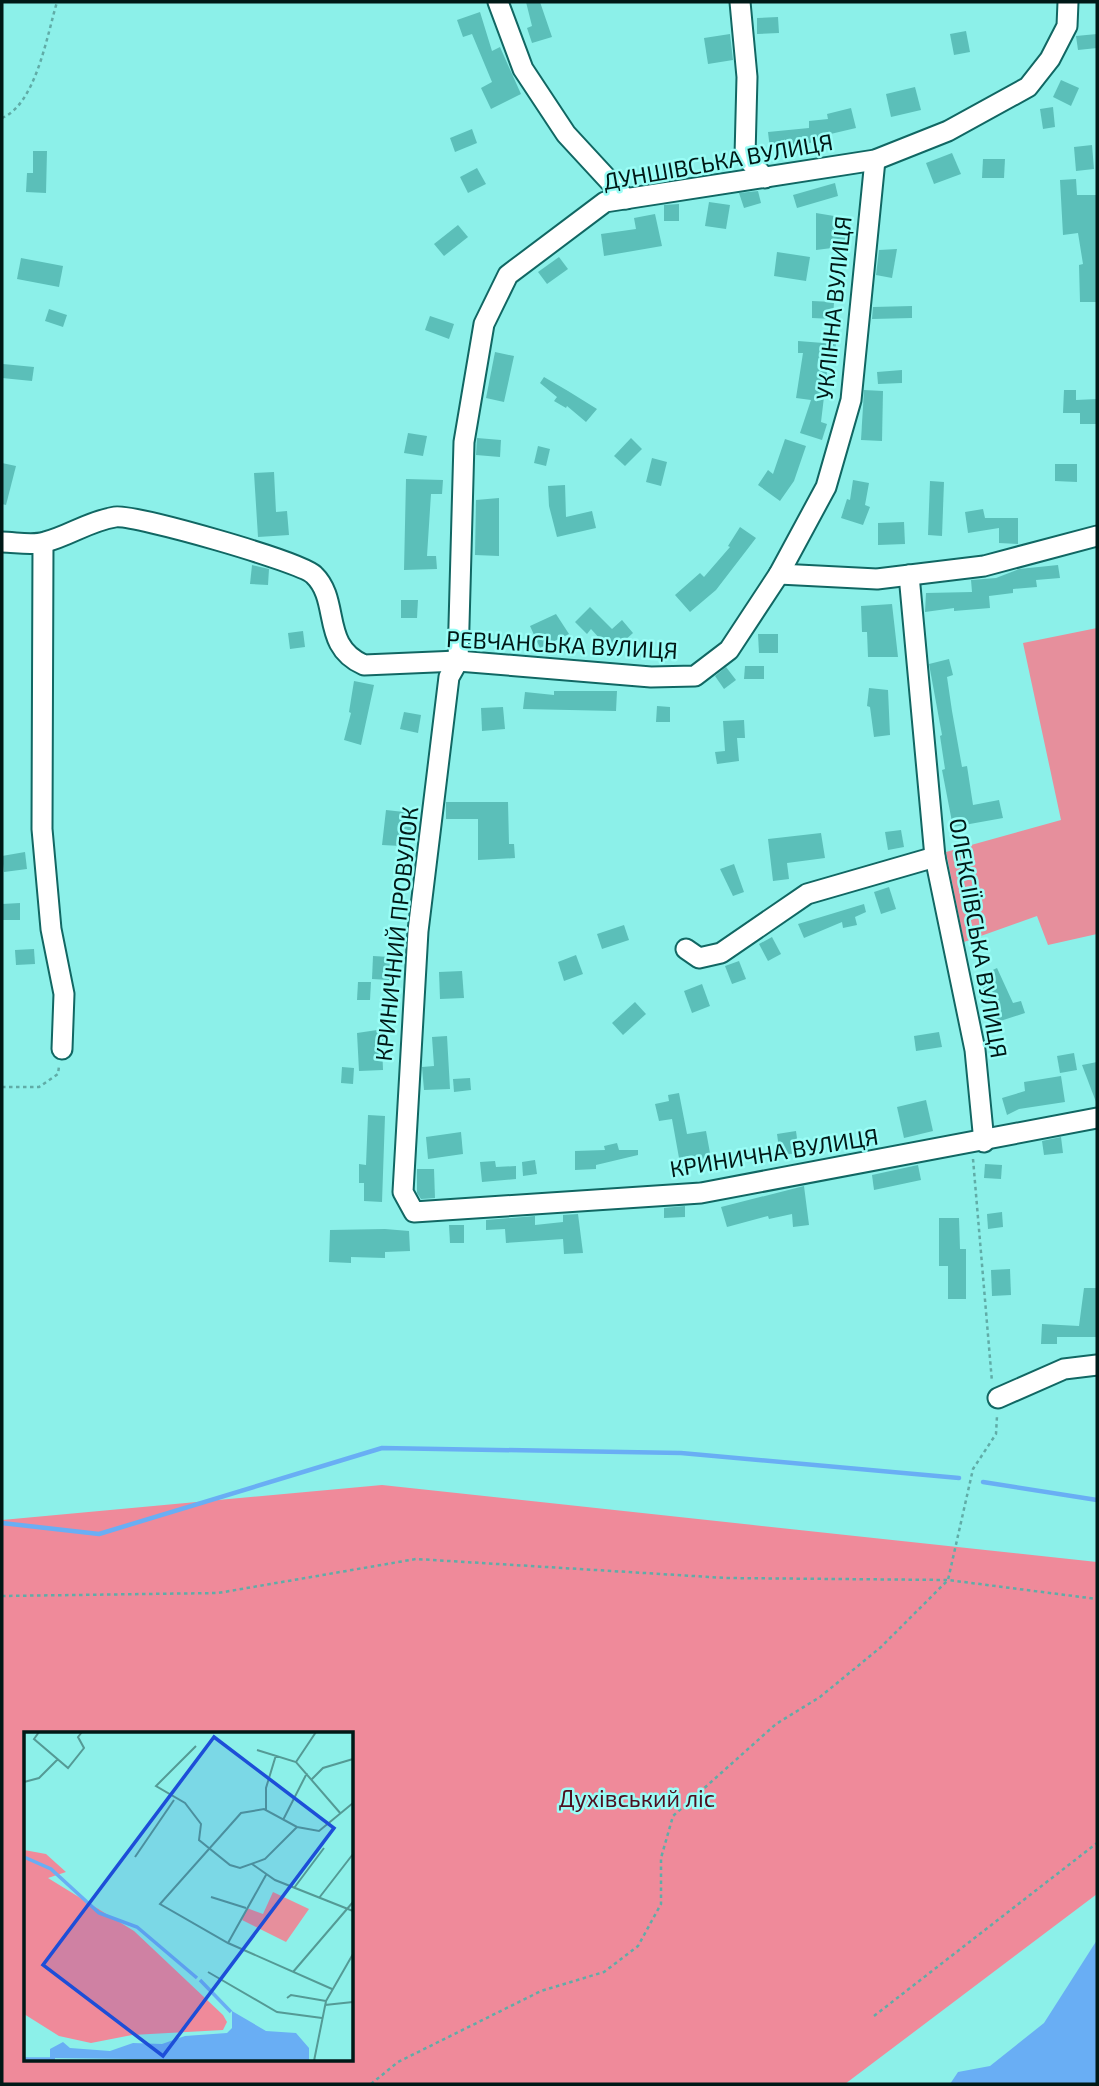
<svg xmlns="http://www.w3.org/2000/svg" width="1099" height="2086" viewBox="0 0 1099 2086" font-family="'Exo 2',sans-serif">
<rect width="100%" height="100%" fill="#8cf0e9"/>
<path fill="#e68f9c" d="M1097 628V934L1048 945 1037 916 964 942 946 852 1061 820 1023 643Z"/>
<path fill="#ef8a9a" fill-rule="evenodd" d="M382 1485 1097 1562V1894L845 2084H2V1520ZM26 1734H352V2060H26Z"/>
<path fill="#69aef4" d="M1097 1940V2084H950L958 2072 990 2066 1044 2023Z"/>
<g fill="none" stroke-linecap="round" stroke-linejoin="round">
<g stroke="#69aef4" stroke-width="4.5">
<path d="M983 1482 1097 1500"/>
<path d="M2 1523 99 1534 382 1448 681 1453 959 1478"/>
</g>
</g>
<g fill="#5bbfb9">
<path d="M526 2H540L552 37 532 43 527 28 532 26Z"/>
<path d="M480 12 492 51 500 47 521 94 491 109 481 88 492 82 472 34 463 37 457 20Z"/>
<path d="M778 17 779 33 757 34V18Z"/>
<path d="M966 31 970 52 954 55 950 34Z"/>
<path d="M730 34 733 60 708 64 704 38Z"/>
<path d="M1097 34V48L1078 50 1076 36Z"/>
<path d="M1061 80 1079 88 1071 106 1053 97Z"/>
<path d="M915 87 921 110 891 117 886 94Z"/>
<path d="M1053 107 1055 127 1043 129 1040 109Z"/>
<path d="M851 108 856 128 822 136V141L770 149 768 132 809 128V121L828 119 827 114Z"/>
<path d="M472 129 477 143 455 152 450 138Z"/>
<path d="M1092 145 1094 169 1076 171 1074 147Z"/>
<path d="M33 151H47L46 193 26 192 27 173H33Z"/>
<path d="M952 153 961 174 934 184 926 163Z"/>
<path d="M983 159H1005L1004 178H982Z"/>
<path d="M477 168 486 184 468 193 460 177Z"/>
<path d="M1076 179 1077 195H1097V302H1080L1079 265 1083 264 1078 233 1063 235 1060 180Z"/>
<path d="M835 183 838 196 797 208 793 195Z"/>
<path d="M758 191 761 203 744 208 739 193Z"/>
<path d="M709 202 730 205 726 229 705 226Z"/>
<path d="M679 204V221H664V205Z"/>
<path d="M816 213 840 217 838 232 847 231 848 246 816 250Z"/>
<path d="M655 214 662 246 604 256 601 234 636 229 634 218Z"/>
<path d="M458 225 468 237 444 256 434 244Z"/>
<path d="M897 249 892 278 876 275 879 250Z"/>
<path d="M777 252 810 257 806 281 774 276Z"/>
<path d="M559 257 568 269 547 284 538 272Z"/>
<path d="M21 258 63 266 59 287 17 279Z"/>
<path d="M812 301 834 302 833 319 812 318Z"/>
<path d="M912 306V318L872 319 873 307Z"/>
<path d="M49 309 67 315 63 327 45 321Z"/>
<path d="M430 316 454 324 449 339 425 330Z"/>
<path d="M798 341 836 344 835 356 829 355 821 422 827 424 822 440 800 433 811 400 796 398 803 353H798Z"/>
<path d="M495 352 514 356 504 402 486 398Z"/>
<path d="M3 364 34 367 32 381 2 378Z"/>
<path d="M902 370V383L878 384 877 372Z"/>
<path d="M544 377 568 391 597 409 586 422 567 406 566 408 554 401 557 397 540 383Z"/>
<path d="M864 390 883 391 882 441 861 440Z"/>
<path d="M1064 390H1076V400L1097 399V424H1080V413H1063Z"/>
<path d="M408 433 427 436 423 456 404 453Z"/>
<path d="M477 438 501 440 500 457 476 455Z"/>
<path d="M631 438 642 449 625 466 614 456Z"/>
<path d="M785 439 806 446 794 481 780 501 758 485 768 470 773 474Z"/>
<path d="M538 446 550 449 546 466 534 463Z"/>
<path d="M652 458 667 462 661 486 646 482Z"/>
<path d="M2 463 16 466 6 505 2 504Z"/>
<path d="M1055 464H1077V482L1055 481Z"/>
<path d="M274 472 276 512 287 511 289 535 258 537 254 473Z"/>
<path d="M406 479 443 480 442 494H431L427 556H436L437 569 404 570Z"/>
<path d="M853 480 869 483 865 505 870 507 863 525 841 518 847 499 850 500Z"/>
<path d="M930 481 944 482 942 536 928 535Z"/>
<path d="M565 485 566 517 592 511 596 528 557 537 549 506 548 486Z"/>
<path d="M499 498V556L475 555 476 500Z"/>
<path d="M983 509 985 518H1018V544L999 543V528L968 533 965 512Z"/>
<path d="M904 522 905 544 878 545V523Z"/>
<path d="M740 527 756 538 716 590 690 612 675 595 700 573 704 577 730 547 728 546Z"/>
<path d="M252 565 269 569 268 585 250 584Z"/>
<path d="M1058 565 1060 578 1036 580 1037 587 1013 589V593L989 596 990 608 954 611V608L925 612 926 593 972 592 971 580 996 578 1019 569Z"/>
<path d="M401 600H418L417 618H401Z"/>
<path d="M892 604 898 657H868L867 632H862L861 606Z"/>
<path d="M590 607 612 629 622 620 633 633 612 652 591 629 587 634 575 622Z"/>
<path d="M556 614 569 634 540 648 530 626Z"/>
<path d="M303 631 305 647 290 649 288 633Z"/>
<path d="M758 634H778V653H759Z"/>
<path d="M949 659 953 675 947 677 952 711 962 767 967 766 973 805 999 800 1003 818 953 827 942 770 945 769 940 736 942 735 929 664Z"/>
<path d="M745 666H764V679H744Z"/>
<path d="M726 667 736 680 724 689 715 676Z"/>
<path d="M354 681 374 685 361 745 344 740 351 713 349 712Z"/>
<path d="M869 688 888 690 890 735 874 737 870 707 867 706Z"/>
<path d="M554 691H617L616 711 523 709 525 692 554 695Z"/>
<path d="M657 706 670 707V722H656Z"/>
<path d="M503 707 505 729 482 731 481 708Z"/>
<path d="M404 712 421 715 418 733 400 729Z"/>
<path d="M744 720 745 738H737L739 761 717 764 715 752 725 751 723 721Z"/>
<path d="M446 802H508L509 844H514L515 858 478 860V819H446Z"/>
<path d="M386 810 413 813 410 837H402L401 846 382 845Z"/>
<path d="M901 830 904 847 888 850 885 832Z"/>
<path d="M821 833 825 858 787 863 789 879 773 881 768 839Z"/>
<path d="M25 852 27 869 4 872 2 856Z"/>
<path d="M734 864 744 892 733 896 720 869Z"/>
<path d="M889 887 896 909 881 914 874 892Z"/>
<path d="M20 903V920H2V904Z"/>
<path d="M864 904 866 912 855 917 857 925 843 928 842 922 804 938 798 924Z"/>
<path d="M624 925 629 940 602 949 597 934Z"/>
<path d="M772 937 781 954 768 961 759 944Z"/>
<path d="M34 949 35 964 16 965 15 950Z"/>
<path d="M576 955 583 974 564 981 558 962Z"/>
<path d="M373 956 390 957 389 980 372 979Z"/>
<path d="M739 961 746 979 732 984 725 966Z"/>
<path d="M997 968 1013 1003 1021 1001 1025 1013 994 1023 990 1011 993 1010 978 977Z"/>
<path d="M462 971 464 998 440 999 439 972Z"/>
<path d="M358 982H371L370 1000H357Z"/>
<path d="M702 984 710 1006 692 1013 684 991Z"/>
<path d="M635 1002 646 1014 623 1035 612 1023Z"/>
<path d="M384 1029 386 1045H382L383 1070 359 1071 357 1033Z"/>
<path d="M939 1032 942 1047 916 1051 914 1036Z"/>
<path d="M447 1036 450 1089 424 1090 422 1067 434 1066 432 1037Z"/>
<path d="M1074 1053 1077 1070 1060 1073 1057 1056Z"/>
<path d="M1097 1062V1102H1096L1082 1065Z"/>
<path d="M342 1067 354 1068 353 1084 341 1083Z"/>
<path d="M1061 1076 1065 1102 1019 1109 1007 1115 1002 1098 1025 1091 1024 1082Z"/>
<path d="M470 1078 471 1090 454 1092 453 1079Z"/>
<path d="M679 1093 687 1134 706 1131 712 1164 681 1169 672 1119 659 1121 655 1104 669 1101 668 1095Z"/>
<path d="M926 1100 933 1131 904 1138 897 1107Z"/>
<path d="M368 1115 385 1116 382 1202 364 1201V1183H359V1164L366 1165Z"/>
<path d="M796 1131 799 1153 780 1155 777 1134Z"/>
<path d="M461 1132 463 1154 428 1159 426 1137Z"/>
<path d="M1061 1137 1063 1153 1044 1155 1042 1141Z"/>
<path d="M617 1143 619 1150H638V1155L596 1165V1169L575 1170V1151L605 1150 604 1146Z"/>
<path d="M535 1160 537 1174 523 1176 522 1162Z"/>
<path d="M495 1161 496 1167 516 1166V1179L482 1182 480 1162Z"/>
<path d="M985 1164 1002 1165 1001 1179 984 1178Z"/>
<path d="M918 1165 921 1180 874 1190 872 1175Z"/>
<path d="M417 1169H434L435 1198 421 1199 417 1193Z"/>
<path d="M804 1186 809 1225 793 1227 792 1214 769 1219 768 1216 727 1227 721 1207Z"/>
<path d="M685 1206V1217L664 1218V1208Z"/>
<path d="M1002 1212 1003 1227 988 1229 987 1214Z"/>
<path d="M578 1214 583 1253 564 1254 563 1239 506 1243 505 1229 486 1230V1220L535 1216V1225L563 1222V1215Z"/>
<path d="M939 1218H959L960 1249H966V1299H948V1266H939Z"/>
<path d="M449 1225H464V1243H450Z"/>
<path d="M385 1229 409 1231 410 1251 385 1252V1258L351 1257V1263L329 1262 330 1230Z"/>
<path d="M1010 1269 1011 1295 992 1296 991 1270Z"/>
<path d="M1084 1288H1097L1096 1337H1057V1344H1041L1042 1324 1079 1326Z"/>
</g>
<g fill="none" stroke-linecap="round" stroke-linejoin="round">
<defs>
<g id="street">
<path d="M498 2 523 69 566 134 626 199"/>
<path d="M740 2 747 77 745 156 765 178"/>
<path d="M1068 2 1067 26 1050 59 1028 87 948 131 875 160 605 202 508 275 484 324 464 442 458 661 449 677 418 931 403 1192 414 1212 701 1193 1097 1118"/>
<path d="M2 542C15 542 32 546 45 542 69 536 89 521 115 517 134 514 302 562 314 575 341 601 320 646 364 665L458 661 651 677 695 676 729 650 779 574 826 487 851 400 875 160"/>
<path d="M43 543 42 829 51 929 64 994 62 1049"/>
<path d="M779 574 877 579 984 566 1097 536"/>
<path d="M909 575 935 857 975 1050 984 1142"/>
<path d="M686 949 699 958 721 953 807 894 935 857"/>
<path d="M998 1398 1064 1369 1097 1365"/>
</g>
</defs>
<use href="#street" stroke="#116763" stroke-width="23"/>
<g stroke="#60aca7" stroke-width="2.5" stroke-dasharray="3.5 3.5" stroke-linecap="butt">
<path d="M2 118C36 104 47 35 57 2"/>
<path d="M2 1087H39L58 1074 59 1066"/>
<path d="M973 1159 992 1382"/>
<path d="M2 1596 218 1593 416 1559 726 1578 948 1580 1097 1599"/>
<path d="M874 2016 1097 1843"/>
<path d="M371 2084 398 2062 541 1991 604 1972 638 1946 661 1904V1858L673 1816 776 1724 820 1697 881 1647 948 1580 973 1469 996 1434 997 1416"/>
</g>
<use href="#street" stroke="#fff" stroke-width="19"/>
</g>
<g text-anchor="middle" stroke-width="5" stroke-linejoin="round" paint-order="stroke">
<g font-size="23" fill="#001917" stroke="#9afdf6">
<text transform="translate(718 162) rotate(-10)" y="8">ДУНШІВСЬКА ВУЛИЦЯ</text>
<text transform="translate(834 308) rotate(-84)" y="8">УКЛІННА ВУЛИЦЯ</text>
<text transform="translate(562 645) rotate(3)" y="8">РЕВЧАНСЬКА ВУЛИЦЯ</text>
<text transform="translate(397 934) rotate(-84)" y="8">КРИНИЧНИЙ ПРОВУЛОК</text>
<text transform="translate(978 938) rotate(80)" y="8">ОЛЕКСІЇВСЬКА ВУЛИЦЯ</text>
<text transform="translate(774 1153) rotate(-9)" y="8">КРИНИЧНА ВУЛИЦЯ</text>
</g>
<g font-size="23" fill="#4d0f1f" stroke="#9afdf6">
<text x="637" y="1807">Духівський ліс</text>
</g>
</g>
<g transform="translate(24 1732)">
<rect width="329" height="329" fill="#8cf0e9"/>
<path d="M249 160 285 177 262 210 218 188 223 176 239 182Z" fill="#e68f9c"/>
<path d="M0 118 22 122 42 140 24 146 110 199 199 283 203 290 199 298 108 303 67 311 35 304 0 282Z" fill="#ef8a9a"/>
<path d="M208 279 242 299 272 301 285 316V329L26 326V317L39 310 46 316 86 319 109 311 138 312 161 304 203 301 208 296Z" fill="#69aef4"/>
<path fill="none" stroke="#69aef4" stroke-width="3.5" d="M0 125 27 137 75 181 113 195 173 246M176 248 207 280M0 327H31"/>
<path fill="none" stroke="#549a95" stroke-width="2" d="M15 0 10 7 44 36 60 16 54 5 58 0M172 14 132 54 161 71 177 92 175 108 206 133 216 136 241 127 273 95M233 18 272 30 317 82M272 30 292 0M288 47 299 36 329 27M0 50 15 46 34 27M242 79V56L252 23M259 88 283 41M111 125 150 68M228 132 251 148 329 179M270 156 300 116M187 165 222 176M295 166 329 122M204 211 242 143M184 240 253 280 298 286M269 240 329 170M308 257 204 211 136 172 217 81 240 77 273 95 295 99 329 71M263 266 267 263 302 269M301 273 329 270M290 329 302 269 329 222"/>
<path fill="#1d4ed8" fill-opacity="0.15" stroke="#1d4ed8" stroke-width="3.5" d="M190 5 310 96 139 324 19 233Z"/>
<rect width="329" height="329" fill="none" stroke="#001917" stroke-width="3.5"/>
</g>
<rect width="1099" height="2086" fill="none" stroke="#001917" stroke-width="7"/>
</svg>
